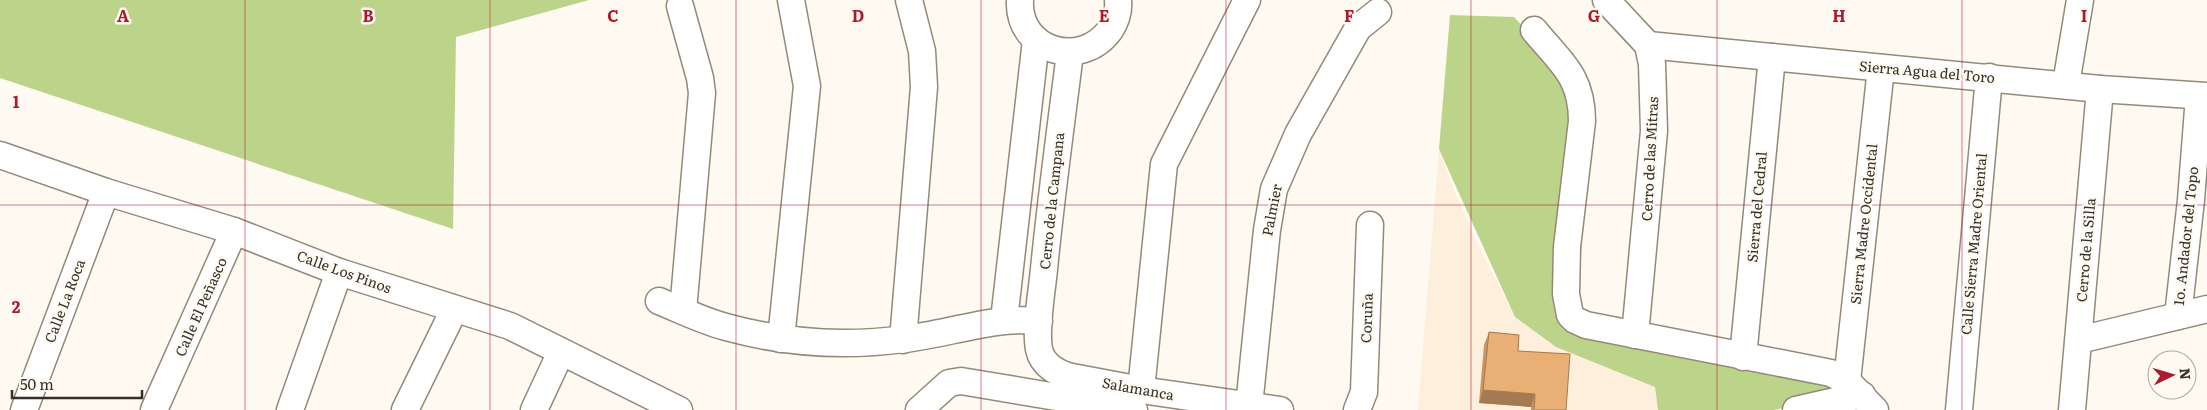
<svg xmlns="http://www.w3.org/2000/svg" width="2207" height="410" viewBox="0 0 2207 410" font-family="Literata,serif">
<rect width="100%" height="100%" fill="#fef9f1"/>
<path fill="#feefdc" d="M1439 149 1455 193 1476 241 1515 317 1556 347 1655 387 1658 410H1418Z"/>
<g fill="#bbd48a">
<path d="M0 0H589L456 37 453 229 0 78Z"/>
<path d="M1450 15 1514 17 1588 97 1578 325 1829 383V399L1773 410H1658L1655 387 1556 347 1515 317 1439 149Z"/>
</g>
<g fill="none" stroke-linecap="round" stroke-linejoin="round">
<defs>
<g id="minor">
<path d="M1020 0C1017 51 1081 70 1110 30 1116 21 1119 10 1118 0"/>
<path d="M1606 0 1648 45 1652 64 1654 131 1635 335"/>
<path d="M680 6 700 78 702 93 683 311"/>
<path d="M1534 30C1561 63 1582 76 1582 121L1567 247 1566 294 1570 315 1575 320 1586 325 1831 373 1847 381 1875 410"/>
<path d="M1648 45 2100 89 2207 96"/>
<path d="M1070 53C1061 125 1051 197 1044 269 1042 291 1035 328 1039 349 1042 365 1058 374 1072 377L1141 390 1280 410"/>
<path d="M2066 84 2080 0"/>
<path d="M0 155 106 192 234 231 339 272 510 326 679 410"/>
<path d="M659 301C681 310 703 321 726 327 784 343 844 347 904 339 949 334 994 316 1039 321"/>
<path d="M2178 316 2191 200 2199 96"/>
<path d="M1004 320 1036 40"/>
<path d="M781 339 807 86 791 0"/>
<path d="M903 340 924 87 922 51 909 0"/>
<path d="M2079 340 2207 309"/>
<path d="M1743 357 1772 57"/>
<path d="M1847 381 1881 68"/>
<path d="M1141 390 1164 164 1247 0"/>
<path d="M1249 406 1267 230 1274 189 1298 134 1358 28 1378 12"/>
<path d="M24 410 106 192"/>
<path d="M154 410 234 231"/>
<path d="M290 410 339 272"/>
<path d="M405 410 454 310"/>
<path d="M534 410 561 352"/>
<path d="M919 410 949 383 961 381 1134 410"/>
<path d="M1357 410 1364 392 1370 225"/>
<path d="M1796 410 1862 395"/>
<path d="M1959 410 1989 77"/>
<path d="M2072 410 2100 89"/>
</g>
</defs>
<use href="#minor" stroke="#958979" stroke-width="29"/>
<use href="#minor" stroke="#fff" stroke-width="26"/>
</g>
<path fill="#c89664" d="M1489 332 1518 351 1566 410H1531V407L1479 403 1484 345Z"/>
<path fill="#a37a51" d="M1483 390 1535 394 1531 407 1479 403Z"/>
<path fill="#e9af74" stroke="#a37a51" d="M1489 332 1519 335 1518 351 1570 354 1566 410H1534L1535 394 1483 390Z"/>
<path fill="none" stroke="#ae1a2d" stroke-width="1" stroke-opacity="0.55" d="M245 0V410M490 0V410M736 0V410M981 0V410M1226 0V410M1471 0V410M1717 0V410M1962 0V410M0 205H2207"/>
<g text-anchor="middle" stroke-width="5" stroke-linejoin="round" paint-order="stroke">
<g font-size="14" fill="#342f28" stroke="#fef9f1">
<text transform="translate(1927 72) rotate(5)" y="5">Sierra Agua del Toro</text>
<text transform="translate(1650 159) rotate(-87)" y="5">Cerro de las Mitras</text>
<text transform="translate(1052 201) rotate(-84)" y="5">Cerro de la Campana</text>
<text transform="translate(1757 207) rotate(-85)" y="5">Sierra del Cedral</text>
<text transform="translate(1272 210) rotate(-79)" y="5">Palmier</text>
<text transform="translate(1864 224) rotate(-84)" y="5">Sierra Madre Occidental</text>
<text transform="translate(2186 236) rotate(-84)" y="5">1o. Andador del Topo</text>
<text transform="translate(1974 244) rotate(-85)" y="5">Calle Sierra Madre Oriental</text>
<text transform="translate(2086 250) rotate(-85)" y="5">Cerro de la Silla</text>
<text transform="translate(344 272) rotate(20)" y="5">Calle Los Pinos</text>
<text transform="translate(65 301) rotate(-69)" y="5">Calle La Roca</text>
<text transform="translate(201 307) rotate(-66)" y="5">Calle El Peñasco</text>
<text transform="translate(1367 318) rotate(-88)" y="5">Coruña</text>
<text transform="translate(1138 389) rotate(10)" y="5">Salamanca</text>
</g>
</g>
<g font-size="16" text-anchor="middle" font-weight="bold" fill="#ae1a2d" stroke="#fef9f1" stroke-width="5" stroke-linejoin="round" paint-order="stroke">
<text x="123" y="22">A</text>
<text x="368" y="22">B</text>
<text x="613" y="22">C</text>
<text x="858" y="22">D</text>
<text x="1104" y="22">E</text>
<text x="1349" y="22">F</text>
<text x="1594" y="22">G</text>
<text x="1839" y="22">H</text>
<text x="2084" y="22">I</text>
<text x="16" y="108">1</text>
<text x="16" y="313">2</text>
</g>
<g transform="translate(2172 375) rotate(85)"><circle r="24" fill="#fef9f1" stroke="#ada8a1"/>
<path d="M0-4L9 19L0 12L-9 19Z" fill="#ae1a2d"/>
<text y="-8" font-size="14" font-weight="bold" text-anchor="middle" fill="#342f28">N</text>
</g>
<path d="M12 390v8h130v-8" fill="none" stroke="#342f28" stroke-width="2.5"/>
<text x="20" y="390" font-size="15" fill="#342f28" stroke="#fef9f1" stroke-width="4" paint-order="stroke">50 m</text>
</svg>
